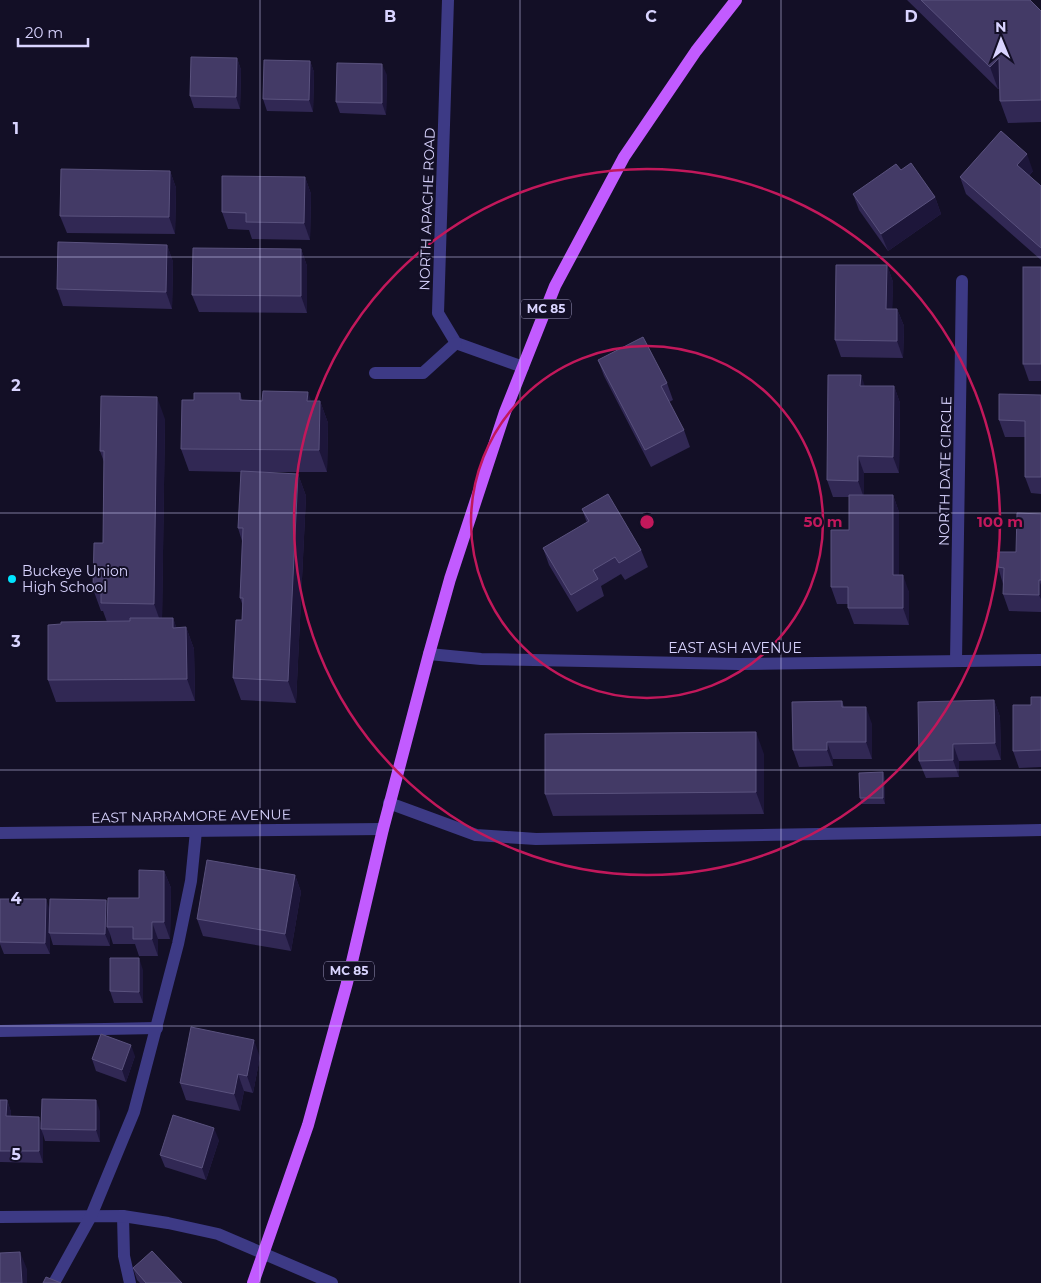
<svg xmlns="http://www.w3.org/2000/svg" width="1041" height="1283" viewBox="0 0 1041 1283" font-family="Montserrat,sans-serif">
<rect width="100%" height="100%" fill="#130f26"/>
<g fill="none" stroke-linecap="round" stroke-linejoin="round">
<g stroke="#3d3a85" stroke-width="12">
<path d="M448 0 438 313 456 343 523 367"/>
<path d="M375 373H423L456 343"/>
<path d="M429 654 481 659 739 664 1041 660"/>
<path d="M956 661 962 281"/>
<path d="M389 803 476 835 536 839 1041 830"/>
<path d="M0 833 383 829"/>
<path d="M0 1031 157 1028"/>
<path d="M123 1216 124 1256 130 1283"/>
<path d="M0 1217 123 1216 168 1223 218 1234 332 1283"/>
<path d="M54 1283 91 1216 134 1112 178 944 191 881 196 831"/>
</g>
<path stroke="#c25bff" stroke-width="12" d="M253 1283 308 1125 347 983 383 829 429 654 450 579 505 412 555 286 624 157 696 51 736 0"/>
</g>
<g fill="#312854">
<path d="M907 0H1030L1041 11V122L1008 123 1000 101V88L998 89Z"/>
<path d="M237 58 241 70 240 109 194 108 190 96Z"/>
<path d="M310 61 314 72 313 112 267 111 263 99Z"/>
<path d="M387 75 386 115 340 113 336 102Z"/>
<path d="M170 171 176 188 175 234 67 233 60 216Z"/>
<path d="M1033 171 1029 176 1041 186V260L966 194 960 177Z"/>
<path d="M305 177 311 194 310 240 252 239 249 230 228 229 222 212Z"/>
<path d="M853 194 935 197 941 214 888 251 859 210Z"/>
<path d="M167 245 173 262 172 309 63 306 57 289Z"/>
<path d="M301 249 307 266V313L199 312 192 295Z"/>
<path d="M887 265 893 282 892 309H897L904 326 903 358 841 357 835 340Z"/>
<path d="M1041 267V381H1029L1023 364Z"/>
<path d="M598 360 667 383 673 400 669 402 684 430 690 447 651 467 604 376Z"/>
<path d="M865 386H894L900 403 899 473H864V495H893L899 512V575L909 592V625L854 624 848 608V604H837L831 587 849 530V497H833L827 480Z"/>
<path d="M240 393 242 400 320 401 328 423 327 472H254L298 474 306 496 296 703 241 700 233 678 242 620 243 606 240 598 242 541 238 528 241 472 189 471 181 449 194 400Z"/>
<path d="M1041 395V494L1031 493 1025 477V437H1005L999 420Z"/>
<path d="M165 419 162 618H173L176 627H186L194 649 195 701 56 702 48 680 61 624 107 622 103 611H101L93 589 103 543 104 462 100 451Z"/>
<path d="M582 509 641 550 648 567 625 580 621 574 601 586 604 596 577 612 549 565 543 548 587 523Z"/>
<path d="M1041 514V612L1009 611 1003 594V584L998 567 1016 552Z"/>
<path d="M1041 697V767L1019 768 1013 751 1031 705Z"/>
<path d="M994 700 1000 717 1001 760 959 761V777L926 778 919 761Z"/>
<path d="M842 701 844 707 872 724V759H833V766L799 767 793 750Z"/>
<path d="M764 754V814L553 816 545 794Z"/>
<path d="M885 778V804H862L860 798Z"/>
<path d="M164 871 171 888 170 939H158V956H139L135 944H113L110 934V946L53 945 50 935V954H4L0 944V899L50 909 106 900 108 904 139 898Z"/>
<path d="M295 875 301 892 291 951 203 936 197 919Z"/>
<path d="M143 970V1003H114L110 991Z"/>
<path d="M135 1056 126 1082 96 1071 92 1059Z"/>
<path d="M260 1057 253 1093 244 1091 240 1111 186 1100 180 1083Z"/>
<path d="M0 1100H7L11 1112V1116L41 1123 100 1111V1142L45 1141 43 1134V1163L0 1162Z"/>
<path d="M219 1140 206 1180 165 1167 160 1155Z"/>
<path d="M133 1268 182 1283H140L137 1280Z"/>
</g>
<g fill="#1d163a">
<path d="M237 58 241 70 240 109 236 97Z"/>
<path d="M999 58 1007 80 998 89 990 67Z"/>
<path d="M310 61 314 72 313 112 309 100Z"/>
<path d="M382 64 387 75 386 115 382 103Z"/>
<path d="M1027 154 1033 171 1023 182 1017 165Z"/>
<path d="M170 171 176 188 175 234 169 217Z"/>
<path d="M305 177 311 194 310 240 304 223Z"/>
<path d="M935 197 941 214 888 251 881 234Z"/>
<path d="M167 245 173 262 172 309 166 292Z"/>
<path d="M301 249 307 266V313L301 296Z"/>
<path d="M887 265 893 282 892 326 886 309Z"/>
<path d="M897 309 904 326 903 358 897 341Z"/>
<path d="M861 375 867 392 860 386Z"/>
<path d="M894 386 900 403 899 473 893 457Z"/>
<path d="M308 392 316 414 307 401Z"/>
<path d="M157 397 165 419 162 626 154 604Z"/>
<path d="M320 401 328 423 327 472 319 450Z"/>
<path d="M858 456 864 473V498L858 481Z"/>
<path d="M298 474 306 496 296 703 288 681Z"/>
<path d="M893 495 899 512V592L893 575Z"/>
<path d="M903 575 909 592V625L903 608Z"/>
<path d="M1039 580 1041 585V599L1039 595Z"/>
<path d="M173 618 181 640 173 628Z"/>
<path d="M186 627 194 649 195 701 187 679Z"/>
<path d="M994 700 1000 717 1001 760 995 743Z"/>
<path d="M866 707 872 724V759L866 742Z"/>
<path d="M756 732 764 754V814L756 792Z"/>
<path d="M827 742 833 759V766L827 750Z"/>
<path d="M953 744 959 761V777L953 760Z"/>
<path d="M883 772 885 778V804L883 798Z"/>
<path d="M164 871 171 888 170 939 164 922Z"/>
<path d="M295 875 301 892 291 951 285 934Z"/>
<path d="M46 899 50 910V954L45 943Z"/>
<path d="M106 900 110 911 107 927 110 934V946L105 934Z"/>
<path d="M152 922 158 939V956L152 939Z"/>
<path d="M139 958 143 970V1003L139 992Z"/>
<path d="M254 1040 260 1057 253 1093 247 1076Z"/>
<path d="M131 1045 135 1056 126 1082 122 1070Z"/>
<path d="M238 1074 244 1091 240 1111 234 1094Z"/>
<path d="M7 1100 11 1112 10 1128 6 1116Z"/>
<path d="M96 1100 100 1111V1142L96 1130Z"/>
<path d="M39 1117 43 1128 41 1129 43 1134V1163L39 1151Z"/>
<path d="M214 1128 219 1140 206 1180 202 1168Z"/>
<path d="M20 1252 27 1269V1283H22Z"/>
</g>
<g fill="#433a66" stroke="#5a527e">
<path d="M921 0H1030L1041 11V100L1000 101 999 58 990 67Z"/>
<path d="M191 57 237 58 236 97 190 96Z"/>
<path d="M264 60 310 61 309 100 263 99Z"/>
<path d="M337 63 382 64V103L336 102Z"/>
<path d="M1001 131 1027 154 1017 165 1041 186V248L960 177Z"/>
<path d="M911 163 935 197 881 234 853 194 896 164 901 170Z"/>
<path d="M61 169 170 171 169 217 60 216Z"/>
<path d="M222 176 305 177 304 223 246 222V213L222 212Z"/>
<path d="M58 242 167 245 166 292 57 289Z"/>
<path d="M193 248 301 249V296L192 295Z"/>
<path d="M836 265H887L886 309H897V341L835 340Z"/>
<rect x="1023" y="267" width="18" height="97"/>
<path d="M643 337 667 383 661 386 684 430 645 450 598 360Z"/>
<path d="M828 375H861L860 386H894L893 457 858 456V481L827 480Z"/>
<path d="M263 391 308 392 307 401H320L319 450 181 449 182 400H194V393H240V400L262 401Z"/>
<path d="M999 394 1041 395V477H1025V421L999 420Z"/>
<path d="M101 396 157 397 154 604 101 603V589H93L94 543H103L104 451H100Z"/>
<path d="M241 471 298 474 288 681 233 678 236 620H242L243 598H240L243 528H238Z"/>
<path d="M608 494 641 550 619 563 615 557 593 570 598 579 571 595 543 548 589 521 582 509Z"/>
<path d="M849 495H893V575H903V608H848V587H831V530H849Z"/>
<path d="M1017 513 1041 514V580H1039V595L1003 594 1004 568 998 567V552H1016Z"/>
<path d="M130 618H173V628L186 627 187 679 48 680V625L61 624V622L130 621Z"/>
<path d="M1031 697H1041V750L1013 751V705H1031Z"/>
<path d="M994 700 995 743 953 744V760L919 761 918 702Z"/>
<path d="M842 701V707H866V742H827V750H793L792 702Z"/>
<path d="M756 732V792L545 794V734Z"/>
<path d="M883 772V798H860L859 773Z"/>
<path d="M207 860 295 875 285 934 197 919Z"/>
<path d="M139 870 164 871V922H152V939H133V927H107L108 898H139Z"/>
<path d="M0 899H46L45 943 0 942Z"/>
<path d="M50 899 106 900 105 934 49 933Z"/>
<path d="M110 958H139V992L110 991Z"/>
<path d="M191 1027 254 1040 247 1076 238 1074 234 1094 180 1083Z"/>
<path d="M101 1034 131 1045 122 1070 92 1059Z"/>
<path d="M42 1099 96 1100V1130L41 1129Z"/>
<path d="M0 1100H7L6 1116 39 1117V1151H0Z"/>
<path d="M173 1115 214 1128 202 1168 160 1155Z"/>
<path d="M152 1251 182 1283H146L133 1268Z"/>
<path d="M20 1252 22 1283H0V1253Z"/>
<path d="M46 1277 61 1283H43Z"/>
</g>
<path fill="none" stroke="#d9d4ff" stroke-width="1" stroke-opacity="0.55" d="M260 0V1283M520 0V1283M781 0V1283M0 257H1041M0 513H1041M0 770H1041M0 1026H1041"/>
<g fill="none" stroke="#c2185b" stroke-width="2.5">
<circle cx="647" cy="522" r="176"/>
<circle cx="647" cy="522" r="353"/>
</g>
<circle fill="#00e5ff" stroke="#130f26" stroke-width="2" cx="12" cy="579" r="5"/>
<g text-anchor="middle" stroke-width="4" stroke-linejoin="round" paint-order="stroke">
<g fill="#130f26" stroke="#9e99be" stroke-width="1">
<rect x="521" y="299.5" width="50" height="19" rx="4"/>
<rect x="324" y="961.5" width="50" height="19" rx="4"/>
</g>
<g font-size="12" font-weight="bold" fill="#d9d4ff">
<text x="546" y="313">MC 85</text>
<text x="349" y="975">MC 85</text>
</g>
<g font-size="14" fill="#d9d4ff" stroke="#130f26">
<text transform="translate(427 209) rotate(-88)" y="5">NORTH APACHE ROAD</text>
<text transform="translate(945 471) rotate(-89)" y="5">NORTH DATE CIRCLE</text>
<text x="735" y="653">EAST ASH AVENUE</text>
<text transform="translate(191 816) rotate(-1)" y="5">EAST NARRAMORE AVENUE</text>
</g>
<g font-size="14" fill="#d9d4ff" stroke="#130f26" text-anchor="start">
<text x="22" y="576">Buckeye Union<tspan x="22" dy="16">High School</tspan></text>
</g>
</g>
<g font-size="16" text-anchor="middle" font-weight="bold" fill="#d9d4ff" stroke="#130f26" stroke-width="4" stroke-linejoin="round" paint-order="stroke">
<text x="390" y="22">B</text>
<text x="651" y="22">C</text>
<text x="911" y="22">D</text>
<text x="16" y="134">1</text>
<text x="16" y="391">2</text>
<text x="16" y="647">3</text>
<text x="16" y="904">4</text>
<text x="16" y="1160">5</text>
</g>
<circle cx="647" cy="522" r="8" fill="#c2185b" stroke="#130f26" stroke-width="2.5"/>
<g font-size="15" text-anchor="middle" font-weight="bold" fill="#c2185b" stroke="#130f26" stroke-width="4" stroke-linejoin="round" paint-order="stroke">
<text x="823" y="527">50 m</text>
<text x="1000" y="527">100 m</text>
</g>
<g transform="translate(1001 40) rotate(359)" stroke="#130f26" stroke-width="4" paint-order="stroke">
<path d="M0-4L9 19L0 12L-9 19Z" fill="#d9d4ff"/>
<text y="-8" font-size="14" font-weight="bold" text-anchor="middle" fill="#d9d4ff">N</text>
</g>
<path d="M18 38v8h70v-8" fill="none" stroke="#d9d4ff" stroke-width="2.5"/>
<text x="25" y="38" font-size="15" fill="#d9d4ff" stroke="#130f26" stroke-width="4" paint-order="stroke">20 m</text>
</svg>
